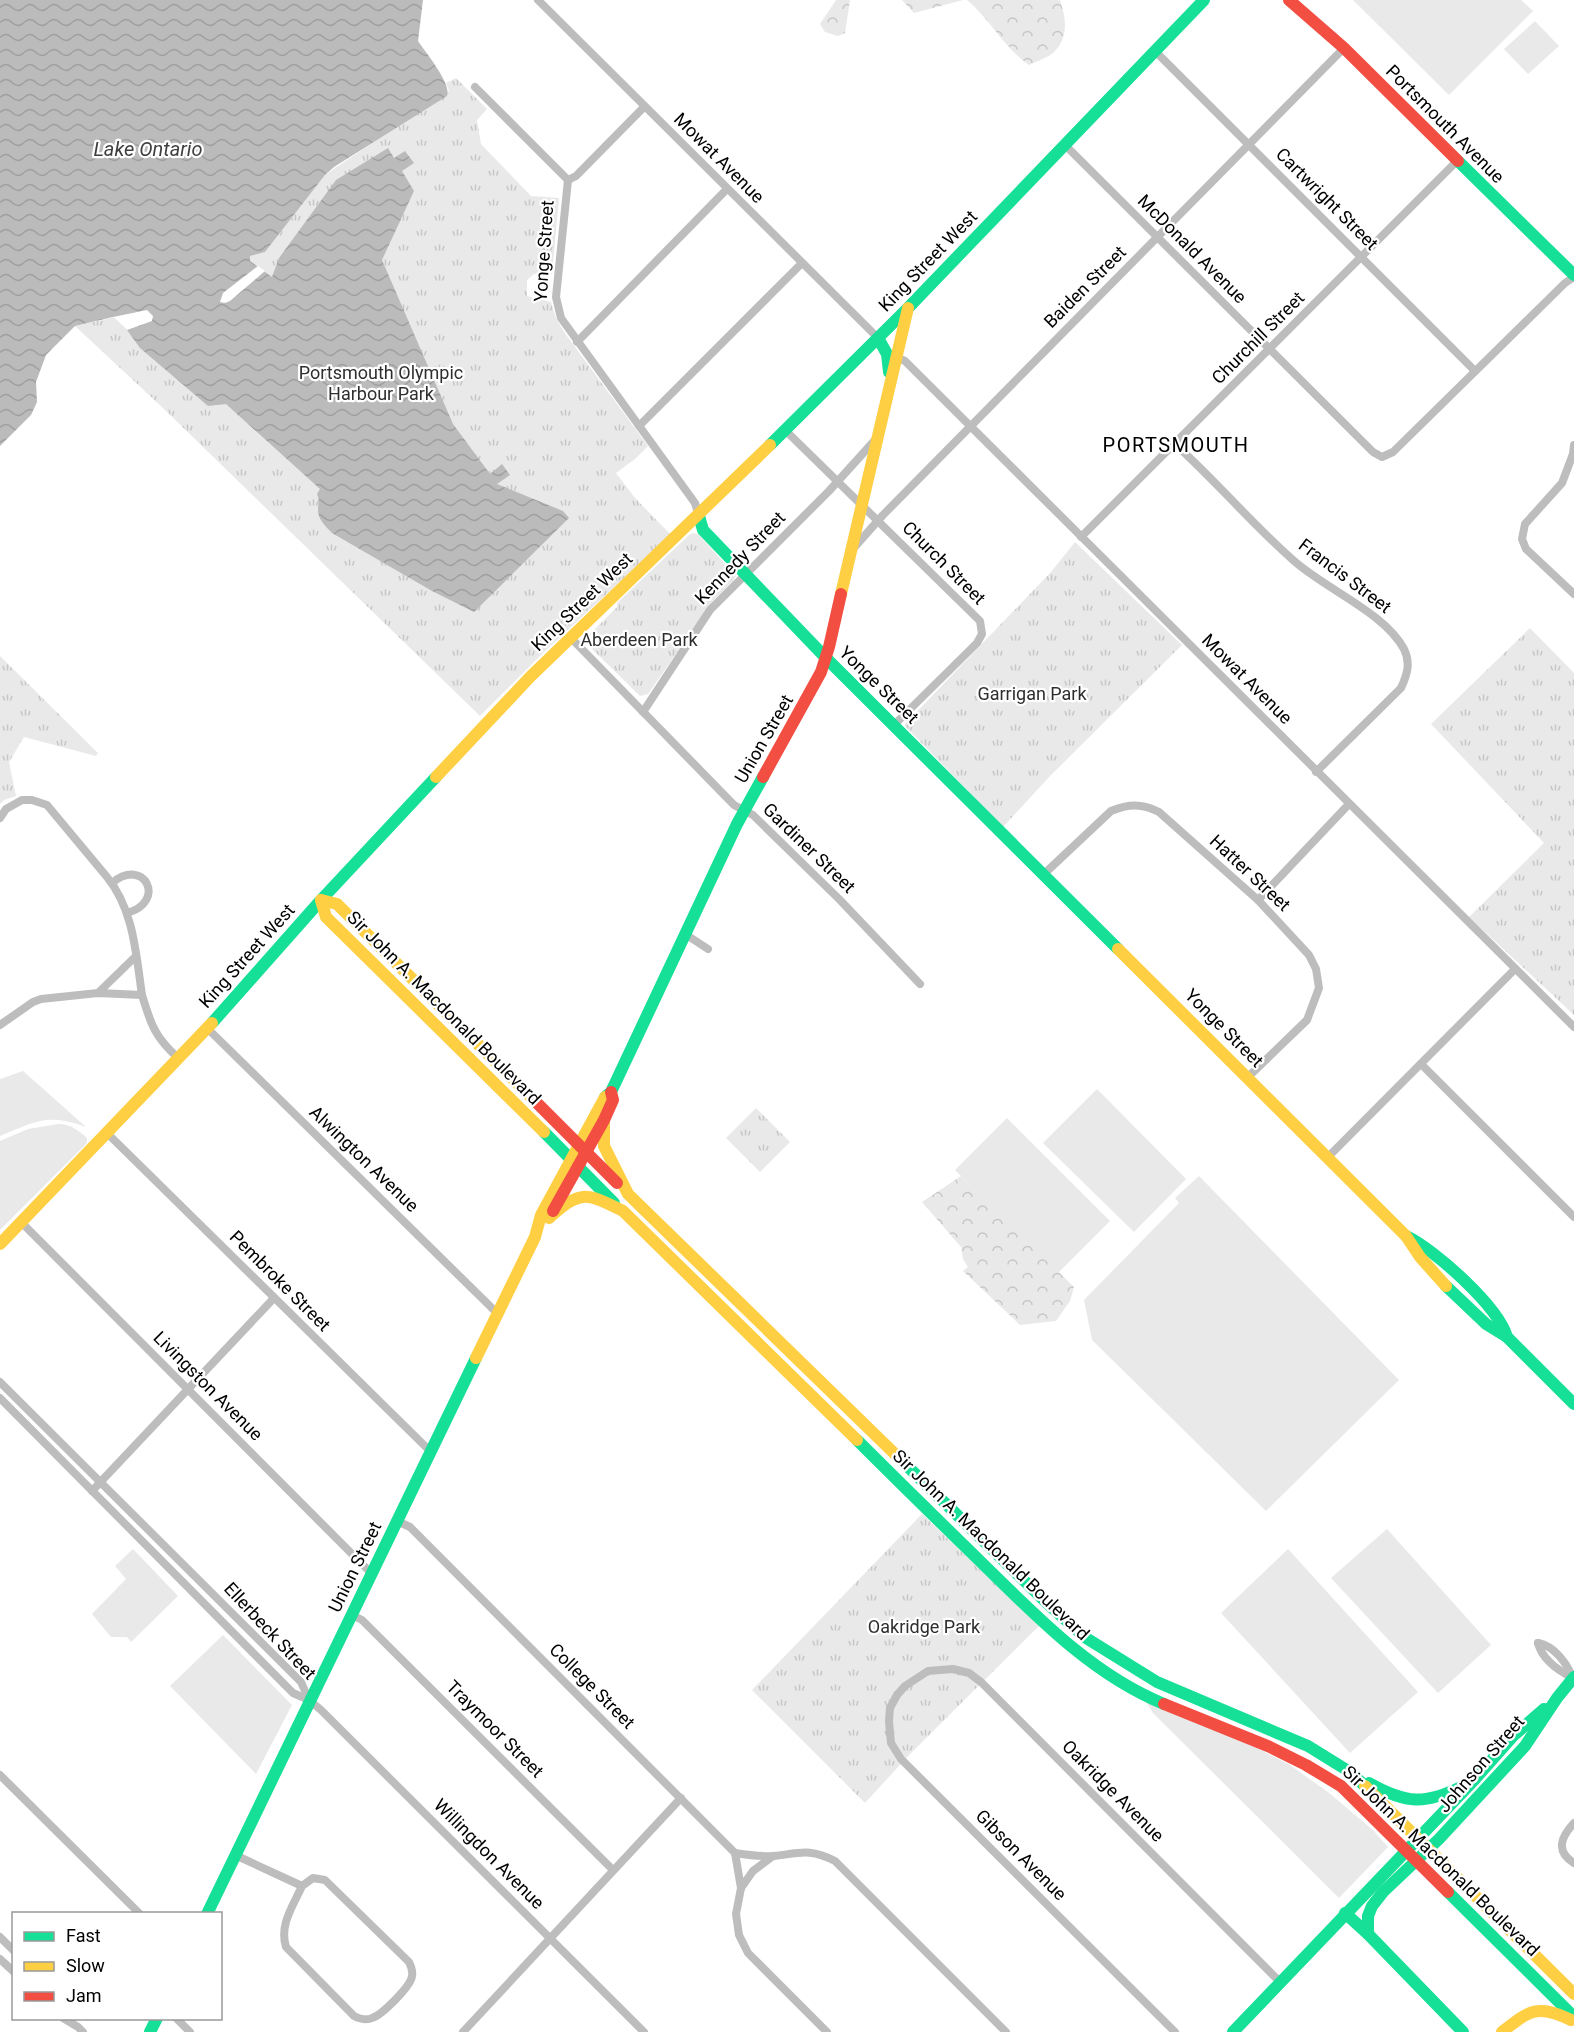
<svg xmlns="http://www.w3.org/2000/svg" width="1574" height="2032" viewBox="0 0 1574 2032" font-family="Roboto,sans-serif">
<defs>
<pattern id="forest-crowns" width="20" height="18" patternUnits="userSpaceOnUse" patternTransform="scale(1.5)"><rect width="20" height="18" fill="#e9e9e9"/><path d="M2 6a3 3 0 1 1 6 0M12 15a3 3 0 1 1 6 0" fill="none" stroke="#c6c6c6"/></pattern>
<pattern id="park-tufts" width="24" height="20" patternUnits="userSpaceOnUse" patternTransform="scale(1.5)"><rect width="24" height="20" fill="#e9e9e9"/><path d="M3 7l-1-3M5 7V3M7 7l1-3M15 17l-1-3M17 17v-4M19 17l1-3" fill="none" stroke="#c6c6c6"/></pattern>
<pattern id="water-waves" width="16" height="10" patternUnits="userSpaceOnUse" patternTransform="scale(1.5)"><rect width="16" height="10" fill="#bbb"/><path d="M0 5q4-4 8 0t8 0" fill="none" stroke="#9f9f9f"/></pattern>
</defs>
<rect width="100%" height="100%" fill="#fff"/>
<g fill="#e9e9e9">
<path d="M1353 0H1521L1533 11 1449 95Z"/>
<path d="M1535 21 1559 46 1528 74 1504 49Z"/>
<path d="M23 1071 86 1127C48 1113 36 1121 0 1136V1079Z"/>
<path d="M1097 1089 1186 1179 1134 1232 1043 1143Z"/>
<path d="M1007 1118 1110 1221 1058 1273 955 1170Z"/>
<path d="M58 1124C70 1124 78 1130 87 1138V1143L0 1230V1141L28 1129Z"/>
<path d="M1199 1176 1399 1380 1266 1511 1092 1340 1084 1300 1179 1203 1175 1198Z"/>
<path d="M1387 1529 1491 1645 1438 1693 1331 1578Z"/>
<path d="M133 1549 178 1596 131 1642 127 1637H111L92 1614 126 1579 115 1566Z"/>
<path d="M1288 1549 1418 1692 1350 1753 1221 1613Z"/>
<path d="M223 1635 292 1705 256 1774 170 1686Z"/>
<path d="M1146 1702 1257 1748 1290 1765 1328 1792 1373 1830 1388 1847 1339 1898 1153 1713Z"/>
</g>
<g fill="url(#forest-crowns)">
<path d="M836 0H850L845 33 838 36 825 32 820 24Z"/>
<path d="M902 0H963L914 13Z"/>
<path d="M967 0H1060C1066 18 1069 36 1055 51 1050 57 1037 61 1029 65 1004 48 990 19 967 0Z"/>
<path d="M961 1176 1074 1287 1070 1301 1056 1321 1020 1325 963 1271 968 1267 963 1259 961 1247 922 1202Z"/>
</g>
<g fill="url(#park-tufts)">
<path d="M456 78 487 109 477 120 481 144 531 196 559 198 552 274H534L527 280V296L551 302 556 318 564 332 648 446 635 459 616 473 635 498 671 535 547 649 480 716 164 409 75 326 130 314 246 261 250 256 265 252 325 175 449 91 446 83Z"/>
<path d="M693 533 698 534 736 576 733 581 713 601 648 694 640 696 588 645 587 637 617 607V603L689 535Z"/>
<path d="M1075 542 1182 645 1050 776 1003 827 906 727 905 724 1051 572Z"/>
<path d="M1530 628 1574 673V1015L1469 917 1544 843 1431 724Z"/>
<path d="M0 656 98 753 96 756 24 737 9 762 16 796 4 800 0 804Z"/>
<path d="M756 1108 790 1142 760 1172 726 1138Z"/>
<path d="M922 1514 1039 1626 909 1755 865 1803 752 1690Z"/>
</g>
<path fill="url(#water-waves)" d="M0 0H423L418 41C426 53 452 84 447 96L334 167 325 175 265 252 250 256V261L272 277 279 258 336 180 388 148 394 158 405 151 414 163 402 171 414 191 382 260 453 424 490 474 502 464 510 475 497 484 563 511 569 518 474 612 432 591 332 533C325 526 318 519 318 510 318 503 320 501 317 494L320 489 226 404 208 406 140 348 127 330 113 317 75 326 46 355 36 382 37 402 31 415 0 446Z"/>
<g fill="#fff">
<path d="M258 266 265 271 230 301 225 303 220 302 223 293Z"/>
<path d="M147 310 153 316 152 321 127 330 113 317Z"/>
</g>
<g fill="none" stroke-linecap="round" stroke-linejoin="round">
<g stroke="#bdbdbd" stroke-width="8">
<path d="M538 0 878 338"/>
<path d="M1155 51 1475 371"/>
<path d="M475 87 568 180"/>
<path d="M1065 145 1373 452 1382 457 1393 452 1565 283 1574 277"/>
<path d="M568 180 556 297 561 318 695 503 699 516"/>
<path d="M568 180 576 176 644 107"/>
<path d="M577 342 727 189"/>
<path d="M896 357 905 361 1574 1027"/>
<path d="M639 426 802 263"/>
<path d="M785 430 980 621 982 634 977 643 894 725"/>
<path d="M1175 444C1216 481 1252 524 1293 560 1325 589 1384 612 1404 649 1411 663 1407 675 1401 688L1316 772"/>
<path d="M1574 445 1573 454 1562 483 1525 524 1522 539 1526 549 1574 594"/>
<path d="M1081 537 1457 161"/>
<path d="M851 551 883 515 1344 48"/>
<path d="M571 638 734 805 753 815 839 899 920 984"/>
<path d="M643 712 710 610 829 491 875 440"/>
<path d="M0 818 6 809 22 800H32L47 805 107 877C134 910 136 955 142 995L98 993 41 999 33 1002 0 1025"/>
<path d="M1044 874 1111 811C1128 804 1142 803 1159 812L1258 900 1309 955 1316 969 1319 988 1307 1020 1248 1077"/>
<path d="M112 883C145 856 167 902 127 913"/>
<path d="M1258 900 1349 804"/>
<path d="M685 934 708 949"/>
<path d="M98 993 136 956"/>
<path d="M142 995C151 1025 155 1037 178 1058"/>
<path d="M207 1028 498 1314"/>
<path d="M1421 1064 1574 1217"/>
<path d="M107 1133 431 1452"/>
<path d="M1328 1157 1515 969"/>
<path d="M21 1222 372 1574"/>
<path d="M0 1382 301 1682 309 1700"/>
<path d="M0 1398 293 1693 309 1700 321 1710 644 2032"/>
<path d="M92 1491 274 1298"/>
<path d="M397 1521 410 1527 735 1853 741 1888"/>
<path d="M352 1615 362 1620 613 1870"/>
<path d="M1538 1643C1555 1646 1567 1664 1573 1678"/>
<path d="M1538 1643C1542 1659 1559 1671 1573 1678"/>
<path d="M0 1775 140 1914"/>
<path d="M1574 1823C1561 1837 1555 1851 1574 1863"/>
<path d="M735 1853C748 1855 761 1857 774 1856 800 1853 810 1848 835 1861L1006 2032"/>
<path d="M235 1855 302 1886 313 1878 325 1880 409 1962C411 1966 413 1971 412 1976 411 1986 382 2015 372 2018 366 2021 360 2019 354 2016L286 1947C279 1925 293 1906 302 1886"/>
<path d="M773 1856 753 1871 741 1888 736 1914 739 1935 748 1953 827 2032"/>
<path d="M0 1937 14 1951"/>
<path d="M0 1959 14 1972"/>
<path d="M63 2018 78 2027 83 2032"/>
<path d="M176 2018 190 2032"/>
<path d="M463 2032 681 1798"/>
<path d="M1175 2032 901 1759 891 1743 889 1721 890 1708 897 1695 905 1686 928 1671 953 1669 969 1673 981 1682 1280 1982"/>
</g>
<g stroke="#16e098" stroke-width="12">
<path d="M1458 161 1574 275"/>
<path d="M878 338 887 354 889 372"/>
<path d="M770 445 908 308 1204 0"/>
<path d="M699 516 703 530 826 658 1118 949"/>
<path d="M212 1023 321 900 436 777"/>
<path d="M605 1097 611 1092 737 824 763 777"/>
<path d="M544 1132 614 1203"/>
<path d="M1406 1236C1435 1250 1498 1306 1507 1337"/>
<path d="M1446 1286 1486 1324 1507 1337 1574 1404"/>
<path d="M857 1440C899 1482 942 1524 984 1565 1038 1618 1093 1675 1164 1704"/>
<path d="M898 1457 1048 1604 1086 1638 1157 1682 1308 1746 1350 1772 1365 1786"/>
<path d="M1369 1783C1406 1804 1425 1805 1463 1786"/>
<path d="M1448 1892 1574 2017"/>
<path d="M1345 1913 1368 1934"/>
<path d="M207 1914 476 1358"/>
<path d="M150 2032 157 2018"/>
<path d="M1233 2032 1475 1779 1513 1736 1544 1709"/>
<path d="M1463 2032 1368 1934V1916L1372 1906 1383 1892 1439 1839 1525 1746 1557 1698 1574 1677"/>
</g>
<g stroke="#ffcf43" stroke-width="12">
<path d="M841 594 908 308"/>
<path d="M436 777 530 677 770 445"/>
<path d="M321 900 326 917 544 1132"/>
<path d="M321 900 337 904 534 1100"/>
<path d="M1118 949 1406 1236 1420 1257 1446 1286"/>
<path d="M604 1120V1146L628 1194 898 1457"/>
<path d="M549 1218C581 1189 586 1193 623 1211L857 1440"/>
<path d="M0 1244 212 1023"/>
<path d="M476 1358 535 1237 541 1215 605 1097"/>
<path d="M1365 1786 1574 1994"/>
<path d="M1502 2032C1530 2010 1537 2004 1571 2020"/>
</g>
<g stroke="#f24e42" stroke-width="12">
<path d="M1289 0 1344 48 1458 161"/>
<path d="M763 777 821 672 829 647 841 594"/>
<path d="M534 1100 617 1183"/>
<path d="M553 1211 604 1120 613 1100 611 1092"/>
<path d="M1164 1704 1270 1747 1306 1765 1341 1786 1448 1892"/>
</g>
</g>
<g text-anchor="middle" stroke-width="4.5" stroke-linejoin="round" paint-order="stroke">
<g font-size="18" fill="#000" stroke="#fff">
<text transform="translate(1445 124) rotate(45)" y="6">Portsmouth Avenue</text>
<text transform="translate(719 158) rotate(45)" y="6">Mowat Avenue</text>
<text transform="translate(1327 199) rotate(45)" y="6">Cartwright Street</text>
<text transform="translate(1192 249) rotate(45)" y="6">McDonald Avenue</text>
<text transform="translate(544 251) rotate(-86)" y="6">Yonge Street</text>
<text transform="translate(928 261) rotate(-46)" y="6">King Street West</text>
<text transform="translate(1085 287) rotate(-45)" y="6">Baiden Street</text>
<text transform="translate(1258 338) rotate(-45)" y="6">Churchill Street</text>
<text transform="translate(740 558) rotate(-46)" y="6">Kennedy Street</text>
<text transform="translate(944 563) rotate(45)" y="6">Church Street</text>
<text transform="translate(1345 576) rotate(37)" y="6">Francis Street</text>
<text transform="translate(582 602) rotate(-44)" y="6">King Street West</text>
<text transform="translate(1247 679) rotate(45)" y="6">Mowat Avenue</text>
<text transform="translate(879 685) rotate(44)" y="6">Yonge Street</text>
<text transform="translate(764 739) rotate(-60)" y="6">Union Street</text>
<text transform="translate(809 848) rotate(44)" y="6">Gardiner Street</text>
<text transform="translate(1250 873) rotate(43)" y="6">Hatter Street</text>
<text transform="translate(247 956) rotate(-48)" y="6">King Street West</text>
<text transform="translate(444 1008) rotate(45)" y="6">Sir John A. Macdonald Boulevard</text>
<text transform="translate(1224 1028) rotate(45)" y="6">Yonge Street</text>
<text transform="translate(364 1159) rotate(44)" y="6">Alwington Avenue</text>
<text transform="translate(280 1281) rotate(45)" y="6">Pembroke Street</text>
<text transform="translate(208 1386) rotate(45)" y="6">Livingston Avenue</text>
<text transform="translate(991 1545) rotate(44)" y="6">Sir John A. Macdonald Boulevard</text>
<text transform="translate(355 1567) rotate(-64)" y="6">Union Street</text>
<text transform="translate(270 1631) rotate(47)" y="6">Ellerbeck Street</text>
<text transform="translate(592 1686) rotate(45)" y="6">College Street</text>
<text transform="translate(495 1729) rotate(45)" y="6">Traymoor Street</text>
<text transform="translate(1481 1764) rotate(-49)" y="6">Johnson Street</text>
<text transform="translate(1113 1791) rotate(45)" y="6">Oakridge Avenue</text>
<text transform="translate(489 1854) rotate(45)" y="6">Willingdon Avenue</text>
<text transform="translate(1021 1855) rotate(45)" y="6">Gibson Avenue</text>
<text transform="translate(1441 1861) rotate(44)" y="6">Sir John A. Macdonald Boulevard</text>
</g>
<g font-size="18" fill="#2e2e2e" stroke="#fff">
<text x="381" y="379">Portsmouth Olympic<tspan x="381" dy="21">Harbour Park</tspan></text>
<text x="639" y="646">Aberdeen Park</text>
<text x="1032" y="700">Garrigan Park</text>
<text x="924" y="1633">Oakridge Park</text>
</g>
<g font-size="20" font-style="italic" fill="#3f3f3f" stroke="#fff">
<text x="148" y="156">Lake Ontario</text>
</g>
<g font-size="20" letter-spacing="1.5" fill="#000" stroke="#fff">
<text x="1176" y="452">PORTSMOUTH</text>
</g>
</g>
<rect x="12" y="1912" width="210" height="108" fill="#ffffff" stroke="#999999" stroke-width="1.5"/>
<rect x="24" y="1932" width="30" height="9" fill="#16e098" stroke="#999999" stroke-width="1.5"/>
<text x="66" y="1942" font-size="18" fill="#000000">Fast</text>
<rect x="24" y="1962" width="30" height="9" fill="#ffcf43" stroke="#999999" stroke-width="1.5"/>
<text x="66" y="1972" font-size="18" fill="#000000">Slow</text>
<rect x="24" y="1992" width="30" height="9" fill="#f24e42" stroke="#999999" stroke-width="1.5"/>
<text x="66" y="2002" font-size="18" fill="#000000">Jam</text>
</svg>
